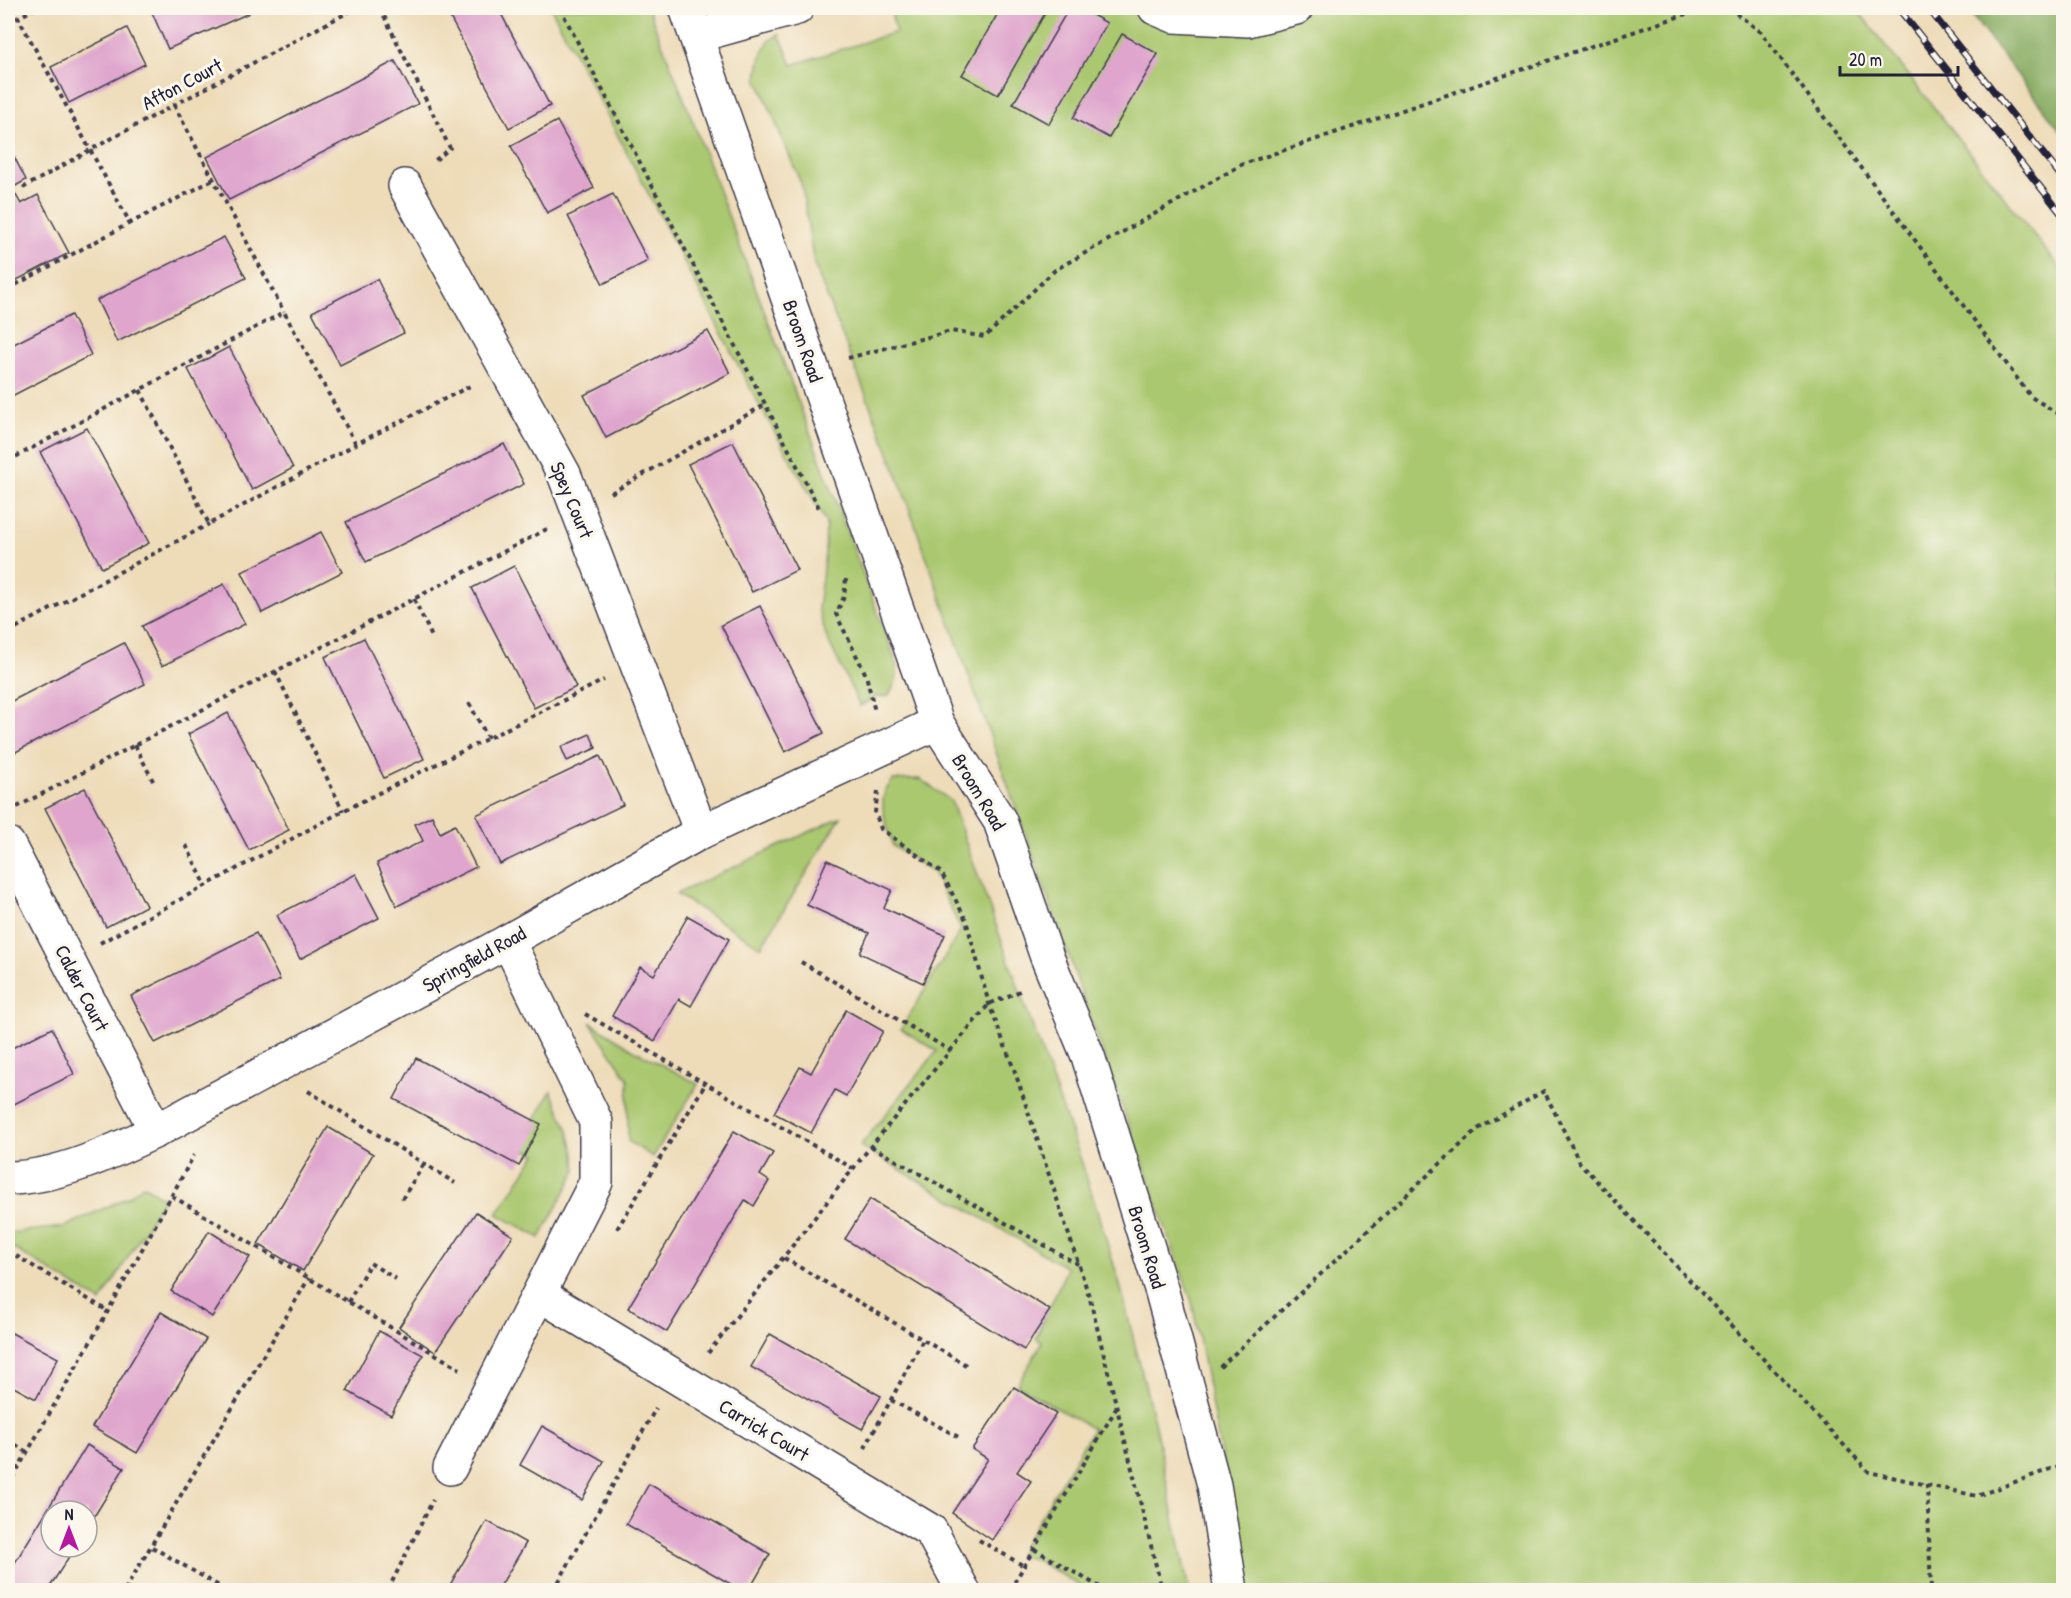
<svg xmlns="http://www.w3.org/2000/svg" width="2071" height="1598" viewBox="0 0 2071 1598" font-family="'Patrick Hand',sans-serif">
<rect width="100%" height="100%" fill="#fbf7ec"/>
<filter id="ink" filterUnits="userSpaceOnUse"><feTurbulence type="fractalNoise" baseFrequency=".0167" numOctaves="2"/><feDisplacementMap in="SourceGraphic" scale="12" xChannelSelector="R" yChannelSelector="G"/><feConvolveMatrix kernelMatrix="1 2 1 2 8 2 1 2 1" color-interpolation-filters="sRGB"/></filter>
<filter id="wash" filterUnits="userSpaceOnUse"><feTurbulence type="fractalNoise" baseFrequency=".008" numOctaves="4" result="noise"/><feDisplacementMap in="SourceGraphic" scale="24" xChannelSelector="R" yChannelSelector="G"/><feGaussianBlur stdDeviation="1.35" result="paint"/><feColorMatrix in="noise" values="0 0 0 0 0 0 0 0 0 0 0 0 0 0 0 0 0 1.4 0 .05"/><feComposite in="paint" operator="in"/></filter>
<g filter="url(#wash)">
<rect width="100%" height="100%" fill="#eedcb9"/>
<g fill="#aac870" stroke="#667556" stroke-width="1.5">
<path d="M551 8H648L695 127 892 651C899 671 900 678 888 696L876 697 860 706 826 636 818 609 825 553 826 522 757 401Z"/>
<path d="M890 8H1856L2063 272V1590H1247L1192 1302 894 466 814 264 802 186 757 78 760 59 768 42 779 34 792 65 896 32Z"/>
<path d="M920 779 951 801 1082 1163 1119 1281 1154 1421 1189 1590H1088L1034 1559 1018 1555 1093 1429 1017 1385 1042 1343 1036 1338 1067 1268 860 1146 937 1051 901 1029 961 930 933 872 893 846C889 830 878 808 885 792 886 788 891 784 893 780Z"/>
<path d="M841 817 761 947 676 894Z"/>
<path d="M590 1022 634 1050 698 1084 653 1157 628 1141V1079Z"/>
<path d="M551 1091 569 1132 575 1154 576 1171 540 1238 497 1214 536 1154 527 1150 534 1121Z"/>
<path d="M143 1185 164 1198 101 1302 8 1245V1233L64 1227 128 1197Z"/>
</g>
<path fill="#87ac62" stroke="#54674e" stroke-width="1.5" d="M1966 8H2063V134Z"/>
<g id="blocks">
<g fill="#dfa5cd">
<path d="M157 8H247L249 13 168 49 151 10Z"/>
<path d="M445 8H498L550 106 509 128Z"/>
<path d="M1001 8H1048L998 95 962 75Z"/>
<path d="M1069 8H1080L1107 23 1049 124 1013 104Z"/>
<path d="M127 28 145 64 69 103 51 67Z"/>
<path d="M1122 34 1158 54 1109 138 1073 118Z"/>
<path d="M395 61 418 104 229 200 207 157Z"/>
<path d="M557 121 594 188 547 213 511 146Z"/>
<path d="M8 145 26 180 12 188 21 204 38 195 69 253 15 281 8 267Z"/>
<path d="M613 194 648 261 603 284 568 216Z"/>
<path d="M224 237 246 278 117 342 97 300Z"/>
<path d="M377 279 404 333 340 365 312 312Z"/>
<path d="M71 315 91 355 8 398V347Z"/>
<path d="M708 331 730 373 606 438 584 395Z"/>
<path d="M229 347 293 468 252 490 188 369Z"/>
<path d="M87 428 149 543 102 568 40 452Z"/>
<path d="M733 442 797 570 752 592 688 464Z"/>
<path d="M504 444 524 484 366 562 346 522Z"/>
<path d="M321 532 342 572 262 613 242 572Z"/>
<path d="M514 566 576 687 534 708 472 588Z"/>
<path d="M224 584 245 624 162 666 142 626Z"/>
<path d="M760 606 824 733 785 752 721 625Z"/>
<path d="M364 638 424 759 384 778 325 657Z"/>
<path d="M124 643 145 684 8 756V703Z"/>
<path d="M228 713 289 830 249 850 188 734Z"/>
<path d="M590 734 596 748 567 761 561 747Z"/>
<path d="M600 756 623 805 500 864 476 815Z"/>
<path d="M85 788 146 906 106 927 45 808Z"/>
<path d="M432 816 440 833 455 825 476 867 397 906 377 863 423 841 415 824Z"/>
<path d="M827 860 892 890 884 908 945 935 923 983 860 953 869 933 807 905Z"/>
<path d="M356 874 379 918 300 959 277 915Z"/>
<path d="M688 916 729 939 691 1006 679 999 655 1041 612 1016 640 967 654 975Z"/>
<path d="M256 933 280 980 155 1043 131 996Z"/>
<path d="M846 1010 883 1031 846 1096 835 1090 811 1133 774 1113 800 1067 811 1073Z"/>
<path d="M52 1028 74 1074 8 1107V1050Z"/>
<path d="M416 1058 541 1124 519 1166 394 1099Z"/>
<path d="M328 1127 373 1154 303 1271 258 1244Z"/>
<path d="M734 1131 773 1153 760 1175 769 1181 754 1206 745 1200 667 1332 628 1308Z"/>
<path d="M870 1199 1050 1310 1024 1350 845 1239Z"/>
<path d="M476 1212 513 1236 435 1352 399 1327Z"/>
<path d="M209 1231 250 1257 212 1317 171 1291Z"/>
<path d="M161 1312 206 1339 137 1453 92 1427Z"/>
<path d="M8 1331 58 1358 36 1399 8 1384Z"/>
<path d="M379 1331 423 1355 391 1415 347 1391Z"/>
<path d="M770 1334 881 1396 862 1429 751 1367Z"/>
<path d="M1014 1387 1056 1414 1017 1472 1031 1481 992 1540 952 1513 988 1459 972 1449Z"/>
<path d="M542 1426 604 1461 582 1500 520 1465Z"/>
<path d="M87 1445 124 1468 87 1528V1511H51V1547H75L48 1590H8V1574Z"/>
<path d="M649 1484 770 1554 749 1590H741L626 1524Z"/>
<path d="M487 1521 526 1543 498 1590H447Z"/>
</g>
</g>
</g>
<g filter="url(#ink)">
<use href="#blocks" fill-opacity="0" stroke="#413e4e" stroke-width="1.5"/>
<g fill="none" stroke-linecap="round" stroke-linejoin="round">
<defs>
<g id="minor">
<path d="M686 8 937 723 1000 821 1047 957 1088 1056 1162 1292 1214 1485 1231 1590"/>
<path d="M1155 8 1174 16 1248 20 1296 8"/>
<path d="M696 36 797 8"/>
<path d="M405 186 564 474 701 832"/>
<path d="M8 844 156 1131"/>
<path d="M8 1178C57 1178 112 1152 156 1131L508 941 701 832 937 723"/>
<path d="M539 1294 931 1531 963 1590"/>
<path d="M450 1468 596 1182V1122L508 941"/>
</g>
</defs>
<use href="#minor" stroke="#413e4e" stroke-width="36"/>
<g stroke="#413e4e" stroke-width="4" stroke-dasharray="4.5 4.5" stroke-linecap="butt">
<path d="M13 8 130 223 213 180"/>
<path d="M380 8 450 148 433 162"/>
<path d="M560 8 820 510"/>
<path d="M1729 8 1761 32 2031 397 2064 417"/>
<path d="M8 23 36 8"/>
<path d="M174 105 284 312"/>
<path d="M23 188 90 150 356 8"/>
<path d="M8 289 130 223"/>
<path d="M848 358 951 331 985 337 1055 270 1243 164 1704 8"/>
<path d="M140 390 209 524 356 444 472 385"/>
<path d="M8 461 284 312 356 444"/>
<path d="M611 493 766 404"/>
<path d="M846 579 844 597 836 614 866 675 875 712"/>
<path d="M414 599 433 639"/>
<path d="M8 632 209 524"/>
<path d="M275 671 343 811"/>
<path d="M469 703 488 738"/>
<path d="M135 745 155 785"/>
<path d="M878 791 875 812 881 829 941 872 966 920 989 1004 1015 1072 1090 1299 1162 1590"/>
<path d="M17 807 547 529"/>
<path d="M186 845 206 886"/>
<path d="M100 943 343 811 604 680"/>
<path d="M801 962 951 1051"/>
<path d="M585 1014 854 1169"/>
<path d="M308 1091 455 1183"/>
<path d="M871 1146 1079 1265"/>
<path d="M172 1196 460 1369"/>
<path d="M402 1199 424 1164"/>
<path d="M617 1229 706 1083"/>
<path d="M8 1251 108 1311"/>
<path d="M784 1258 966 1365"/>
<path d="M348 1302 370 1263 396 1279"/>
<path d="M708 1353 871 1146 989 1004 1020 991"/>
<path d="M1220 1367 1478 1129 1544 1091 1580 1163 1869 1472 1977 1496 2064 1464"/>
<path d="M891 1400 962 1439"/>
<path d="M8 1440 27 1452"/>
<path d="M865 1448 923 1340"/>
<path d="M1927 1484 1931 1590"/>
<path d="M8 1486 108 1311 194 1155"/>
<path d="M979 1540 1024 1566"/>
<path d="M152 1547 226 1590"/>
<path d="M1034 1549 1105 1590"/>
<path d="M125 1590 309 1278"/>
<path d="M388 1590 433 1500"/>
<path d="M554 1590 656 1408"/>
<path d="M1010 1590 1117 1407"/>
</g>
<use href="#minor" stroke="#fff" stroke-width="33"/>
<defs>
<g id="rail">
<path d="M1898 8 2064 217"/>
<path d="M1928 8 2064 180"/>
</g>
</defs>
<use href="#rail" stroke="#22223b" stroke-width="7"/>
<use href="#rail" stroke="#fbf7ec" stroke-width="4.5" stroke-dasharray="14" stroke-linecap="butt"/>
</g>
</g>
<g text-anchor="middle" stroke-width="6" stroke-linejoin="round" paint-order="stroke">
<g font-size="20" fill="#22223b" stroke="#fbf7ec">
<text transform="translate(182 84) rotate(-28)" y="7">Afton Court</text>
<text transform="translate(803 341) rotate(71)" y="7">Broom Road</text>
<text transform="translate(572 500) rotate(67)" y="7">Spey Court</text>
<text transform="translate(979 792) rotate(59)" y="7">Broom Road</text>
<text transform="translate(474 959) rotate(-29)" y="7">Springfield Road</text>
<text transform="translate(82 988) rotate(63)" y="7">Calder Court</text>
<text transform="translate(1147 1247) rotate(73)" y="7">Broom Road</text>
<text transform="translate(764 1430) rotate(31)" y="7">Carrick Court</text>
</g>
</g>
<rect width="2071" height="1598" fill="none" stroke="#fbf7ec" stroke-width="30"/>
<g transform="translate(69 1529)"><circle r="28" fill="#fbf7ec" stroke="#a4a2a5" stroke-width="1.5"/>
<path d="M0-4.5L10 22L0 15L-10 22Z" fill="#b5179e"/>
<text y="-9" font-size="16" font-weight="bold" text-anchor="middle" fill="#22223b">N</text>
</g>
<path d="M1840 66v9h118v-9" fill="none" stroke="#22223b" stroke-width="3"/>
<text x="1849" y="66" font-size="18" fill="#22223b" stroke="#fbf7ec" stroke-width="4.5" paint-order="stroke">20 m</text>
</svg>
